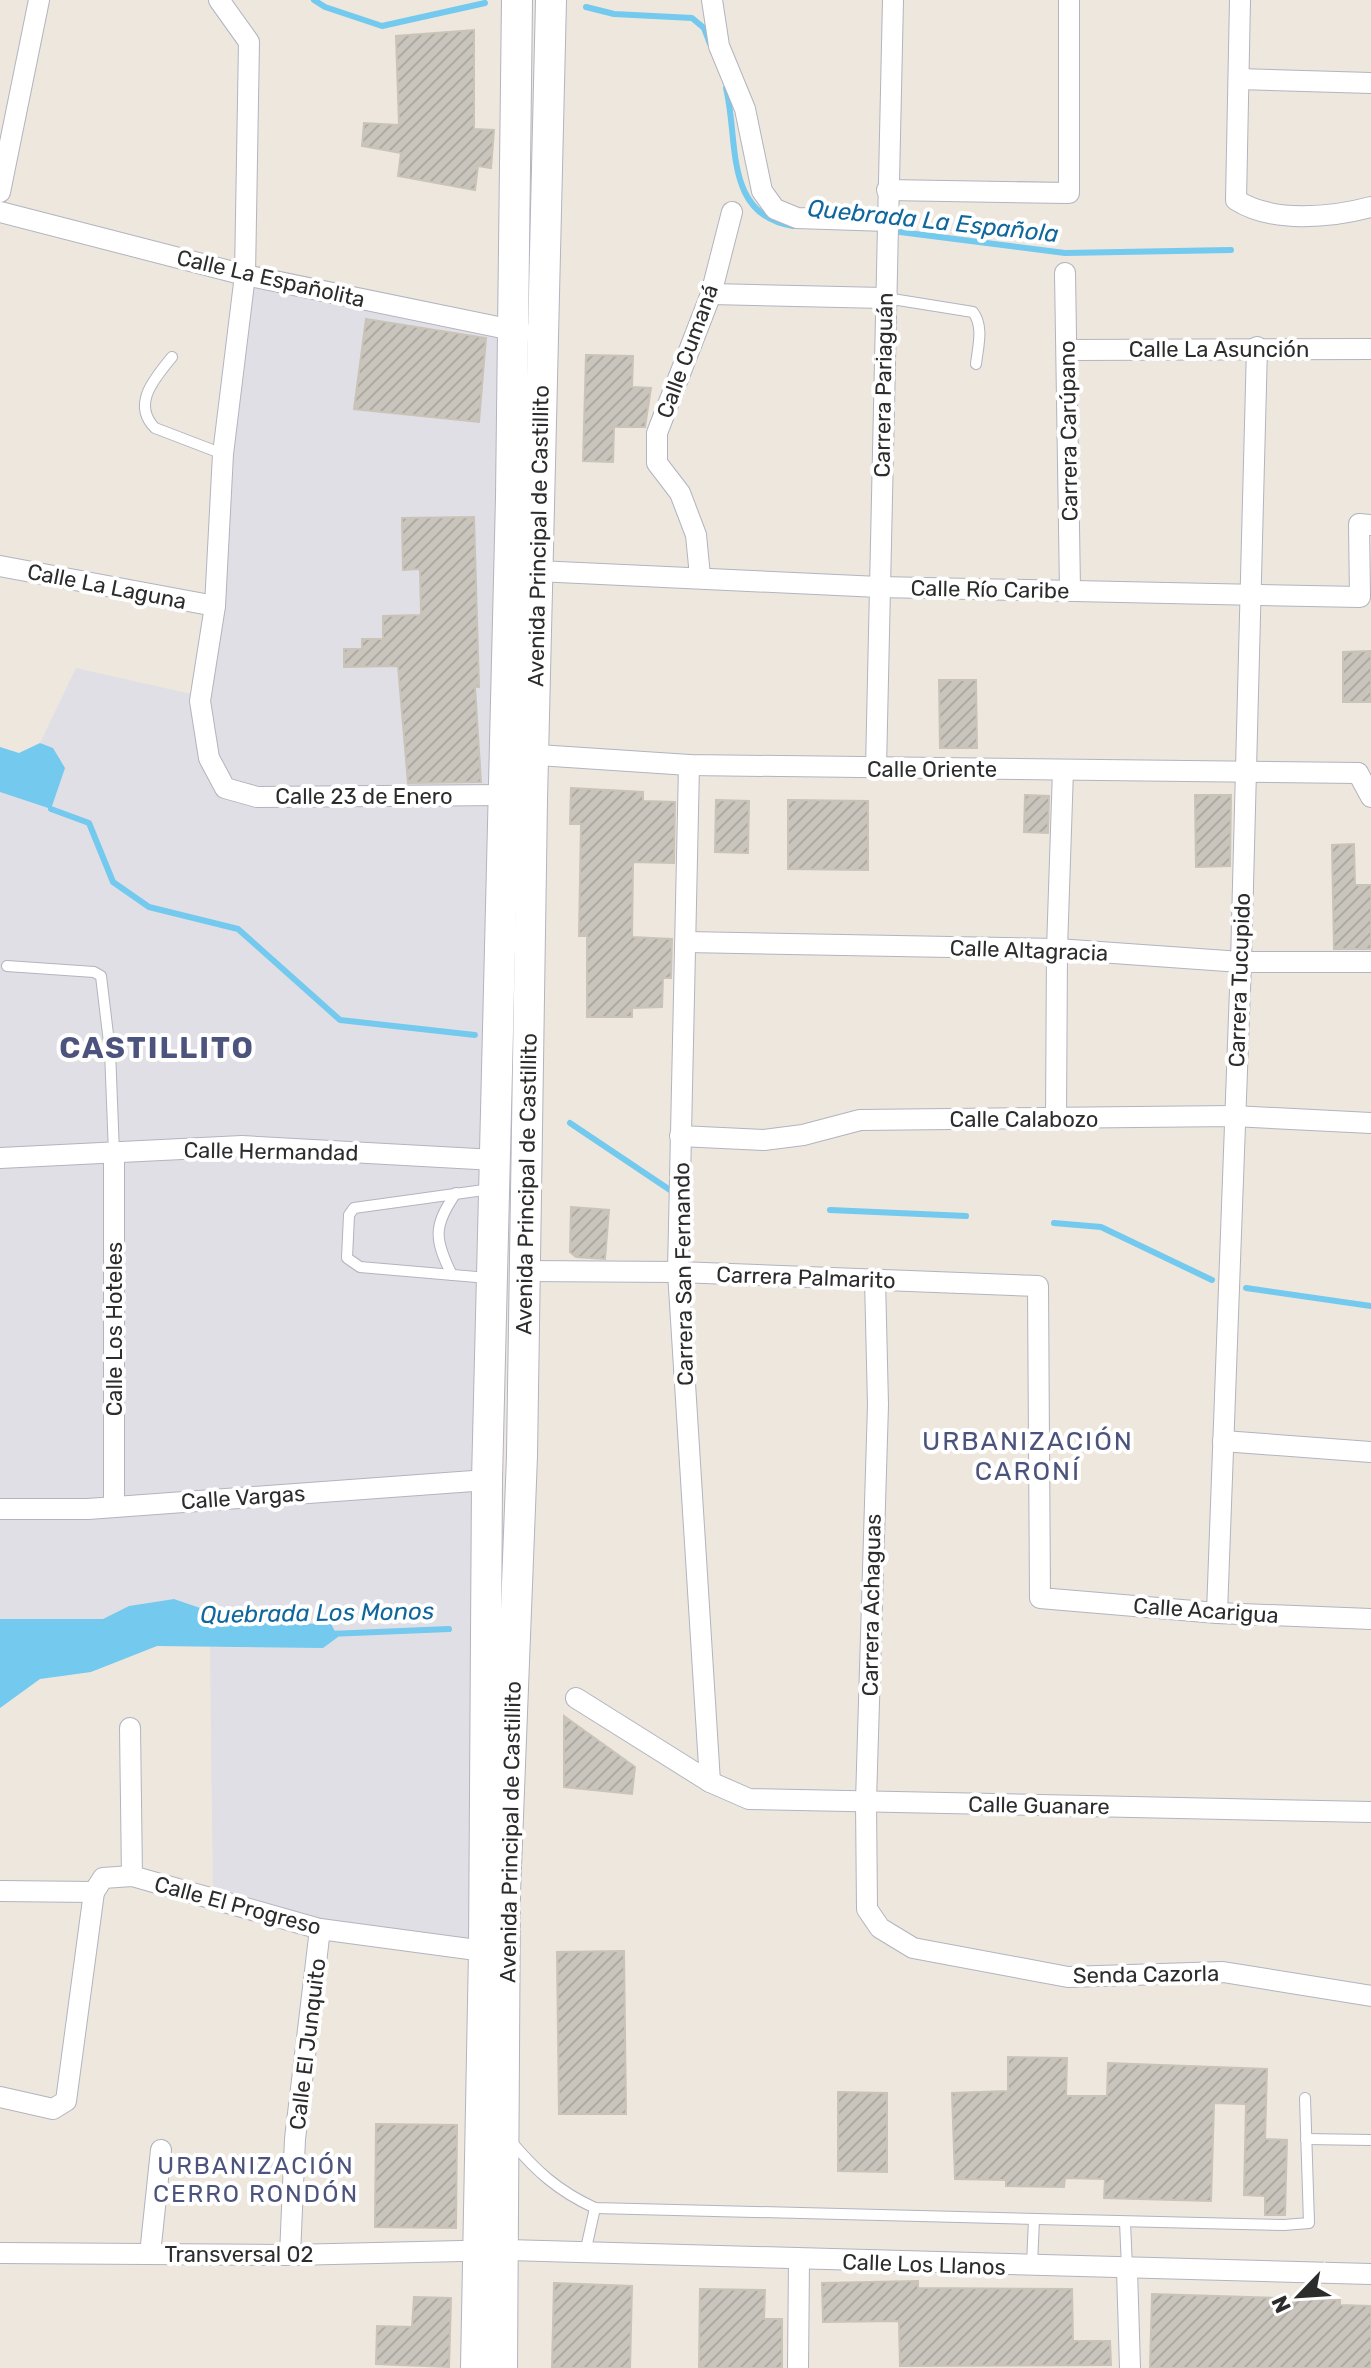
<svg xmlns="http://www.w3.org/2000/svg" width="1371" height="2368" viewBox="0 0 1371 2368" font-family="Rubik,sans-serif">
<defs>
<pattern id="building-hatch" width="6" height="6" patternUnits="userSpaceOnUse" patternTransform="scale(2)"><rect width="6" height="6" fill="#c9c5bd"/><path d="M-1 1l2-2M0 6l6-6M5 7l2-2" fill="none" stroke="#ada9a3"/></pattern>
</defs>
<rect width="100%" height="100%" fill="#ede7de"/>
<path fill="#e1dfe6" d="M240 271 514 319 485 1948 397 1938 213 1899 210 1647 323 1648 331 1624 241 1622 174 1599 129 1606 103 1619H0V792L50 809 53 748 40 743 76 668 200 696Z"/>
<g fill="#73c9ee">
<path d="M40 743 53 748 65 768 51 809 0 792V747L19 753Z"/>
<path d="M174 1599 241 1622 331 1624 338 1637 323 1648 157 1646 91 1672 40 1679 0 1708V1619H103L129 1606Z"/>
</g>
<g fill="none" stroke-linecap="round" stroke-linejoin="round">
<g stroke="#73c9ee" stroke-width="6">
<path d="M314 0 325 7 382 26 485 3"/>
<path d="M586 7 614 14 692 18 704 28 710 44"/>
<path d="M726 88C739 141 723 215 793 226"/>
<path d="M892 231 1065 253 1231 250"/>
<path d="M51 809 89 823 113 882 149 907 238 929 340 1020 475 1035"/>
<path d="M570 1123 670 1190"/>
<path d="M830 1210 966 1216"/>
<path d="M1054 1223 1101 1227 1212 1280"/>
<path d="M1246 1288 1371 1306"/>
<path d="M329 1634 449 1629"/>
</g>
</g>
<g fill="url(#building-hatch)" stroke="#c9c3b8" stroke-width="2">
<path d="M474 30V129L494 130 491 168 478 166 475 190 398 176 401 153 362 146 364 123 399 125 396 36Z"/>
<path d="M366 319 486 338 479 422 354 409Z"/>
<path d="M586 355 633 356 632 387 651 388 645 427H614L613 462 583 461Z"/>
<path d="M474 517 479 687H475L481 782 408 783 398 666 344 667V649H362V639H383V616L421 615 420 569 403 570 402 518Z"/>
<path d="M1371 651V702H1343V652Z"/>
<path d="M939 680H976L977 748H940Z"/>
<path d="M571 788 643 792V801L675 802 674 863 633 862 632 937 672 939 671 978H663L662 1007 632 1008V1017H587V936H579L581 824H570Z"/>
<path d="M1025 795 1049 796 1048 833 1024 832Z"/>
<path d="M1195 795H1231L1230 866 1196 867Z"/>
<path d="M716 800 749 801 748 853 715 852Z"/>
<path d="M788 800 868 801V870L788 869Z"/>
<path d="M1354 844 1355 885H1371V949H1334L1332 845Z"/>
<path d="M571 1207 609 1210 605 1259 576 1257 570 1252Z"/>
<path d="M564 1716 635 1767 632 1794 564 1787Z"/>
<path d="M624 1951 626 2114H559L557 1952Z"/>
<path d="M1008 2057 1067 2058 1066 2096H1107L1108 2063 1267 2069 1265 2139 1287 2140 1285 2215H1265V2196L1244 2195 1246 2104 1214 2103 1211 2201 1104 2198 1105 2179 1065 2178 1064 2187 1006 2186V2180L955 2179 952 2093 1008 2091Z"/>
<path d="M838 2092 887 2093V2172L838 2171Z"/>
<path d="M376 2124 457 2125 456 2228 375 2227Z"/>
<path d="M918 2281V2288L1072 2289 1073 2341H1110L1111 2365 900 2366 899 2321 823 2322 822 2283Z"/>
<path d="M554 2283 632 2286 630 2368H552Z"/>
<path d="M700 2289 765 2290 764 2319H782V2368H699Z"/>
<path d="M1152 2294 1340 2300V2305L1371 2306V2368H1150Z"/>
<path d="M414 2297 451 2298 449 2367 376 2364 377 2326 412 2327Z"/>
</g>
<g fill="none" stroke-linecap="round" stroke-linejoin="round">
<defs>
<g id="service">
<path d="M886 298 973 312C984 327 978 346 976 364"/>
<path d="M172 357C155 378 131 404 155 428L223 454"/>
<path d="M7 966 94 972 101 976 110 1051 114 1153"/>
<path d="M452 1275C434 1239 433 1226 456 1193"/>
<path d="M488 1278 360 1267 347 1258 349 1215 354 1208 491 1189"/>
<path d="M1306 2139 1371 2140"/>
<path d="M510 2140C536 2171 558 2191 595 2208L1284 2225 1309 2223 1305 2098"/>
<path d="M1125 2222 1127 2268"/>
<path d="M585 2253 595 2208"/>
<path d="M1032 2265 1034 2219"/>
</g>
<g id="minor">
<path d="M219 0 249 42 245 275 223 454 215 606 200 701 209 758 225 788 257 797 504 795"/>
<path d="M712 0 719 46 745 109 762 191 775 209 797 218 887 221"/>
<path d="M1240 0 1236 200C1272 223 1330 218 1371 207"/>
<path d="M1239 79 1371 83"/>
<path d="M887 190 1069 193V0"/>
<path d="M0 192 39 0"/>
<path d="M0 212 245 275 522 332"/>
<path d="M1065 273 1070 590"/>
<path d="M711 294 884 298"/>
<path d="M1068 350 1371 349"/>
<path d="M0 566 215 606"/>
<path d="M537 571 879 587 1360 597 1359 524 1371 525"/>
<path d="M700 576 696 535 680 493 657 463V433L711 294 732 212"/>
<path d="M523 754 689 765 1358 773"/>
<path d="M689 765 678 1272 710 1782"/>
<path d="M876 769 893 0"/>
<path d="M1358 773 1371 797"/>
<path d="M686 942 1057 949 1241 962H1371"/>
<path d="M1056 1120 1057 949 1063 770"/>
<path d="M680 1136 764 1140 803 1135 860 1120 1233 1116 1371 1123"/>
<path d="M114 1153V1506"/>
<path d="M0 1158 242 1146 495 1160"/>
<path d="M525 1271 678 1272 1038 1286 1040 1598 1217 1613 1371 1619"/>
<path d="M875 1279 878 1405 866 1801 867 1909 880 1928 913 1948 1068 1977 1223 1972 1371 1996"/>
<path d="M1223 1441 1371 1452"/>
<path d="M0 1509H88L487 1480"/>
<path d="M1217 1613 1241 962 1257 347"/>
<path d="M576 1698 710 1782 749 1799 1371 1812"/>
<path d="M130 1728 132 1876"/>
<path d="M0 1891 94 1892 103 1878 132 1876 320 1929 484 1951"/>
<path d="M0 2097 53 2109 66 2101 94 1892"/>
<path d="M0 2253 290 2255 505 2250 1371 2274"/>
<path d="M150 2254 161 2150"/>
<path d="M290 2255 295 2139 320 1929"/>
<path d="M1127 2270 1130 2368"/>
<path d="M798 2368 799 2261"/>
</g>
<g id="secondary">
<path d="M476 2368 484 1951 487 1480 511 497 517 0"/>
<path d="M502 2368 505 1893 522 1456 532 800 551 0"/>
</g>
</defs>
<use href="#service" stroke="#b2b4bf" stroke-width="12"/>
<use href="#minor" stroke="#b2b4bf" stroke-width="22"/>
<use href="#secondary" stroke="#b2b4bf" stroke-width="32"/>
<use href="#service" stroke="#fff" stroke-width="10"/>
<use href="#minor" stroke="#fff" stroke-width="20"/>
<use href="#secondary" stroke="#fff" stroke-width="30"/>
</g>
<g text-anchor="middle" stroke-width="8" stroke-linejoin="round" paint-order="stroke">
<g font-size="22" fill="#2c2c2c" stroke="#fff">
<text transform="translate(271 278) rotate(13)" y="8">Calle La Españolita</text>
<text x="1219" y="357">Calle La Asunción</text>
<text transform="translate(687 351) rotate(-70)" y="8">Calle Cumaná</text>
<text transform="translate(883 385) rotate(-89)" y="8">Carrera Pariaguán</text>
<text transform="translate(1068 431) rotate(-91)" y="8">Carrera Carúpano</text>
<text transform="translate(538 536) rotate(-89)" y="8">Avenida Principal de Castillito</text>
<text transform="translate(107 586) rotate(11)" y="8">Calle La Laguna</text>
<text transform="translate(990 589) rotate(1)" y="8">Calle Río Caribe</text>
<text x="932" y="777">Calle Oriente</text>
<text x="364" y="804">Calle 23 de Enero</text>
<text transform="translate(1029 950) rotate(2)" y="8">Calle Altagracia</text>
<text transform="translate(1239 980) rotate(-88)" y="8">Carrera Tucupido</text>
<text x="1024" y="1127">Calle Calabozo</text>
<text transform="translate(271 1151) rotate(1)" y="8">Calle Hermandad</text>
<text transform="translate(526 1184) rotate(-89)" y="8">Avenida Principal de Castillito</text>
<text transform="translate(683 1274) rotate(-91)" y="8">Carrera San Fernando</text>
<text transform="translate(806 1277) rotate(2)" y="8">Carrera Palmarito</text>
<text transform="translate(114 1329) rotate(-90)" y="8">Calle Los Hoteles</text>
<text transform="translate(243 1497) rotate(-4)" y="8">Calle Vargas</text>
<text transform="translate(871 1605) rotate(-89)" y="8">Carrera Achaguas</text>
<text transform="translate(1206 1610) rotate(4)" y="8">Calle Acarigua</text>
<text transform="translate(1039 1805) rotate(1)" y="8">Calle Guanare</text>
<text transform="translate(510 1832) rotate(-89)" y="8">Avenida Principal de Castillito</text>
<text transform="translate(238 1905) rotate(15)" y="8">Calle El Progreso</text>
<text transform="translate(1146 1974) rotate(-1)" y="8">Senda Cazorla</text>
<text transform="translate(307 2044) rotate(-83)" y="8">Calle El Junquito</text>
<text x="239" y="2262">Transversal 02</text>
<text transform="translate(924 2264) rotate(2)" y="8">Calle Los Llanos</text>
</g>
<g font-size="24" font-style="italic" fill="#0f679d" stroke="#fff">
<text transform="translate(933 221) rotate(6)" y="8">Quebrada La Española</text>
<text transform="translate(317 1613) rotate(-1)" y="8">Quebrada Los Monos</text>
</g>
<g font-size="24" letter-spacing="2" fill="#4c537c" stroke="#fff">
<text x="256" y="2174">URBANIZACIÓN<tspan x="256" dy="28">CERRO RONDÓN</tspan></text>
</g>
<g font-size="26" letter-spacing="2" fill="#4c537c" stroke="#fff">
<text x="1028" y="1450">URBANIZACIÓN<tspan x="1028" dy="30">CARONÍ</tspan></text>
</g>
<g font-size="30" font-weight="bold" letter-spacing="2" fill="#4c537c" stroke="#fff">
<text x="157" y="1058">CASTILLITO</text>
</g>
</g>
<g transform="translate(1299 2296) rotate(245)" stroke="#ffffff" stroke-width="6" paint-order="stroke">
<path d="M0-6L14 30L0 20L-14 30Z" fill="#2c2c2c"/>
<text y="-12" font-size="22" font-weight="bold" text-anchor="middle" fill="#2c2c2c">N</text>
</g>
</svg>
